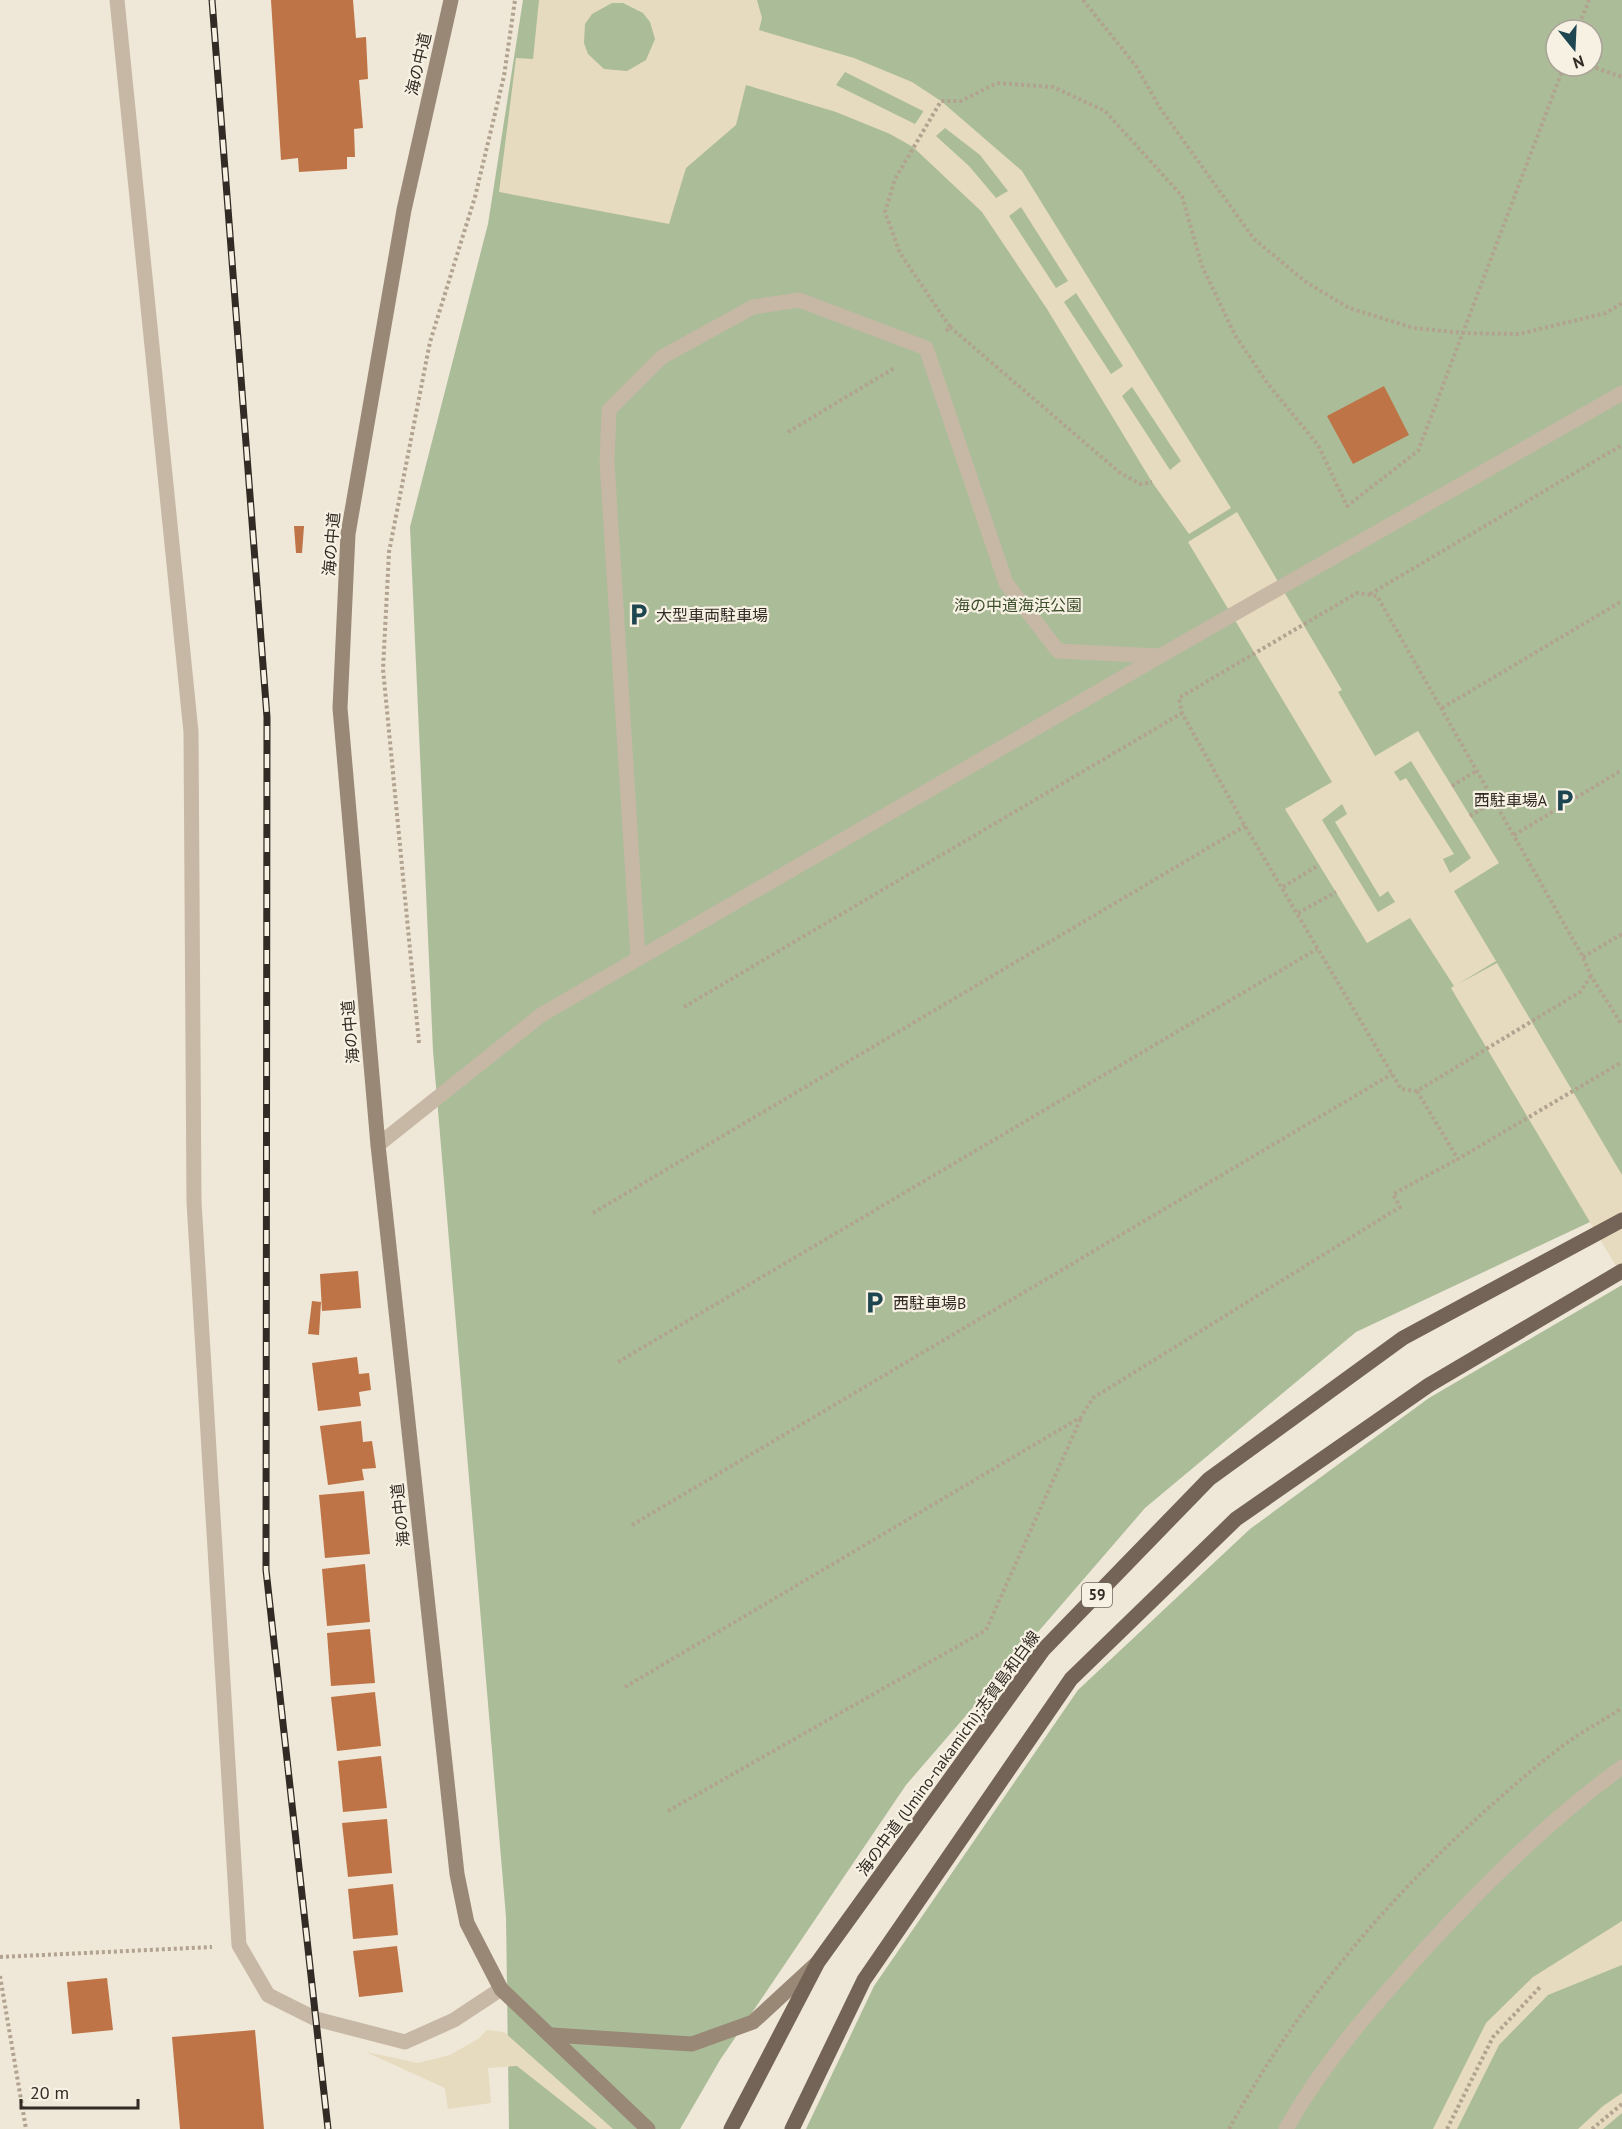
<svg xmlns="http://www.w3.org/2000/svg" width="1622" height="2129" viewBox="0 0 1622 2129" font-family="'PT Sans','Noto Sans JP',sans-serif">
<rect width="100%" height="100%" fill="#efe7d7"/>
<g fill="#abbc99" fill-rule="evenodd">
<path d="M523 0H1622V1207L1356 1332 1145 1508 906 1785 720 2060 680 2129H509L506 1917 433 1051 410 527 488 224ZM1556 30H1592V66H1556Z"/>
<path d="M1622 1285V2129H806L874 1986 1078 1690 1250 1529 1429 1398Z"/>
</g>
<g fill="#e6dabf" fill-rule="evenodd">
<path d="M539 0H757L762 18 759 30 854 58 912 82 941 101 1022 171 1231 508 1189 534 1152 482 1047 309 982 212 913 147 890 134 836 112 746 85 736 125 686 168 669 224 499 192 516 58 533 59ZM612 3H623L643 13 650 22 655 39 646 60 627 71 604 69 588 54 584 43 585 24 592 14ZM845 72 923 111V112L915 124 836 85ZM945 128 980 155 1008 191 996 198 969 166 936 136ZM1021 207 1068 281 1056 288 1009 216ZM1076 293 1123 366 1111 374 1064 302ZM1132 387 1181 461 1170 470 1122 396Z"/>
<path d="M1237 512 1342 690 1338 692 1375 756 1418 731 1499 863 1454 891 1496 961 1458 984 1497 963 1622 1175V1276L1451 988 1454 986 1410 918 1367 943 1285 809 1332 782 1188 542ZM1411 761 1471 858 1450 873 1443 859 1454 854 1406 778 1400 781 1394 772ZM1342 804 1347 814 1335 822 1380 897 1388 891 1395 902 1378 912 1322 820Z"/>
<path d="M1622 1921V1965L1548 1995 1499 2045 1457 2129H1433L1486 2023 1533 1977Z"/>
<path d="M487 2030 504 2032 613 2129H597L517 2066 488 2068 491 2103 448 2109 445 2088 366 2052 418 2063 450 2055 478 2039Z"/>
<path d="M1622 2093V2113L1603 2129H1578L1603 2106Z"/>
</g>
<g fill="#be7446">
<path d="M271 0H353L356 38 366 37 368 79 359 80 363 128 354 129 355 157H347V169L299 172 298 158 281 160Z"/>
<path d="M1384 386 1409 435 1353 464 1327 416Z"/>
<path d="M294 526H304L302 553H296Z"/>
<path d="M358 1271 361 1308 322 1311 320 1274Z"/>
<path d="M312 1301 321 1302 319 1335 308 1334Z"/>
<path d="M357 1357 359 1374 369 1373 371 1390 359 1392 361 1406 318 1411 312 1363Z"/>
<path d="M361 1421 363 1442 372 1441 376 1468 362 1469 364 1480 328 1485 320 1426Z"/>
<path d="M364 1491 370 1554 325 1558 319 1495Z"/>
<path d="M365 1564 370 1622 327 1626 322 1569Z"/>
<path d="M370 1629 375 1683 331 1686 327 1633Z"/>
<path d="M375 1692 381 1746 337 1751 331 1697Z"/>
<path d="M381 1756 387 1808 343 1812 338 1761Z"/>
<path d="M387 1819 392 1873 348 1877 342 1823Z"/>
<path d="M393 1884 398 1935 353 1939 348 1889Z"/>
<path d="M397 1946 403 1992 359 1997 353 1951Z"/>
<path d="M107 1978 113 2030 72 2034 67 1982Z"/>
<path d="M255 2030 264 2129H180L172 2037Z"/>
</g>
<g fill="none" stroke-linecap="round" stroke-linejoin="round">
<g stroke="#b1a38f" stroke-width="4" stroke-dasharray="3 3" stroke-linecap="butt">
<path d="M1083 0 1136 66 1160 108 1254 239 1306 282 1349 308 1414 328 1463 333 1519 334 1606 313 1622 303"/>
<path d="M1577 30 1589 0"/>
<path d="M1590 66 1622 77"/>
<path d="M950 327 1119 472 1140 484 1152 482"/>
<path d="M946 331 950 327 900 253 885 212 895 179 941 101H961L997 83 1053 87 1105 111 1182 196 1202 266 1235 335 1268 384 1318 445 1347 506 1418 451 1564 66"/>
<path d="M788 432 896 367"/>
<path d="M1370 594 1622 445"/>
<path d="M1442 708 1622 601"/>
<path d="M1452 786 1476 771"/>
<path d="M1470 816 1493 802"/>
<path d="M1514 835 1622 770"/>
<path d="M1283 887 1319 865"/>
<path d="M1298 913 1336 892"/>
<path d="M1583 957 1622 934"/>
<path d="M1591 976 1580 992 1417 1091 1401 1089 1245 826 1182 713 1179 698 1357 593 1377 596 1583 957 1591 976 1622 1025"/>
<path d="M684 1007 1182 713"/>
<path d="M419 1043 383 669 389 552 430 342 475 197 504 76 515 0"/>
<path d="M1417 1091 1458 1159 1622 1062"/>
<path d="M593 1213 1245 826"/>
<path d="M618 1362 1317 949"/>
<path d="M632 1525 1392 1074"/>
<path d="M625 1687 1081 1417 1093 1398 1400 1207 1393 1194 1458 1159"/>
<path d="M668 1811 986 1630 1081 1418"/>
<path d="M0 1957 212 1947"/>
<path d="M0 1976 26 2129"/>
<path d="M1229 2129C1310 1981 1425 1855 1557 1750 1577 1734 1601 1722 1622 1708"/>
<path d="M1447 2129 1493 2037 1541 1986"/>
<path d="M1592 2129 1622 2104"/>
</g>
<g stroke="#c6b8a5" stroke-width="15">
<path d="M638 957 607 463 609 410 662 357 753 307 799 300 926 348 1006 583 1058 651 1160 656"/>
<path d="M378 1145 541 1015 1160 656 1622 393"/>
<path d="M1286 2129C1323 2063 1374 2005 1425 1949 1485 1884 1549 1820 1622 1767"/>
</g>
<path stroke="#c6b8a5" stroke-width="15" d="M117 0 191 732 194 1202 239 1945 268 1995 316 2019 405 2042 454 2020 501 1989"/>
<g stroke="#998876" stroke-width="15">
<path d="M451 0 404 210 348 534 340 708 378 1145 457 1874 467 1923 501 1989 648 2129"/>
<path d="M552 2035 692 2044 753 2022 816 1964"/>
</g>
<g stroke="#736457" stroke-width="15">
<path d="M731 2129 818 1962 1043 1650 1209 1479 1403 1338 1622 1220"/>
<path d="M792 2129 864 1980 1071 1679 1236 1519 1429 1385 1622 1271"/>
</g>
<defs>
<path id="rail" d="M212 0 267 717 266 1570 328 2129"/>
</defs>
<use href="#rail" stroke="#322b25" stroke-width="7"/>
<use href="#rail" stroke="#f7f1e3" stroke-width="4.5" stroke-dasharray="14" stroke-linecap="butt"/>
</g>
<defs>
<symbol id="parking-bare" viewBox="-9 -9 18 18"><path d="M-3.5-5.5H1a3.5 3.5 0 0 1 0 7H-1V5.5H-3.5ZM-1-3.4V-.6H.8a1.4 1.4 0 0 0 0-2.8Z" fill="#1e4650" stroke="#f7f1e3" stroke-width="2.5" paint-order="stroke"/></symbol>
</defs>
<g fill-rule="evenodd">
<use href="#parking-bare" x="622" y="598" width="33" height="33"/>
<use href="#parking-bare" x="1548" y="784" width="33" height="33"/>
<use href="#parking-bare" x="858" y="1286" width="33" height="33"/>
</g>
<g text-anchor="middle" stroke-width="4.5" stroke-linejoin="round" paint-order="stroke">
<rect fill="#f7f1e3" stroke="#6d665e" stroke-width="1.5" x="1082" y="1583" width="30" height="24" rx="4.5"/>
<g font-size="15" font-weight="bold" fill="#322b25">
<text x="1097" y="1600">59</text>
</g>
<g font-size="16" fill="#322b25" stroke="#f7f1e3">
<text transform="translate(418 64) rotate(-77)" y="6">海の中道</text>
<text transform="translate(331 544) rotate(-85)" y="6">海の中道</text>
<text transform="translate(350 1032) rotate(-95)" y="6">海の中道</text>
<text transform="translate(400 1515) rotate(-96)" y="6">海の中道</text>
<text transform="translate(948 1753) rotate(-54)" y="6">海の中道 (Umino-nakamichi);志賀島和白線</text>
</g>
<g font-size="16" fill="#3c4e2b" stroke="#f7f1e3">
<text x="1018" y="611">海の中道海浜公園</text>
</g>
<g font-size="16" fill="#322b25" stroke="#f7f1e3" text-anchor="start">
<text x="656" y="621">大型車両駐車場</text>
<text x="1547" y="806" text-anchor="end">西駐車場A</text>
<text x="893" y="1309">西駐車場B</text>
</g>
</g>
<g transform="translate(1574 48) rotate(162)"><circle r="28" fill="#f7f1e3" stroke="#a8a297" stroke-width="1.5"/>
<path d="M0-4.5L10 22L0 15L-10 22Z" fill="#1e4650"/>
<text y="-9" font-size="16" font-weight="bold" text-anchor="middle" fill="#322b25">N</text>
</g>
<path d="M21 2099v9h117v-9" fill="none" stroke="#322b25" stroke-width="3"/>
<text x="30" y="2099" font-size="18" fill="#322b25" stroke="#f7f1e3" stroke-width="4.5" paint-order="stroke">20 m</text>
</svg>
